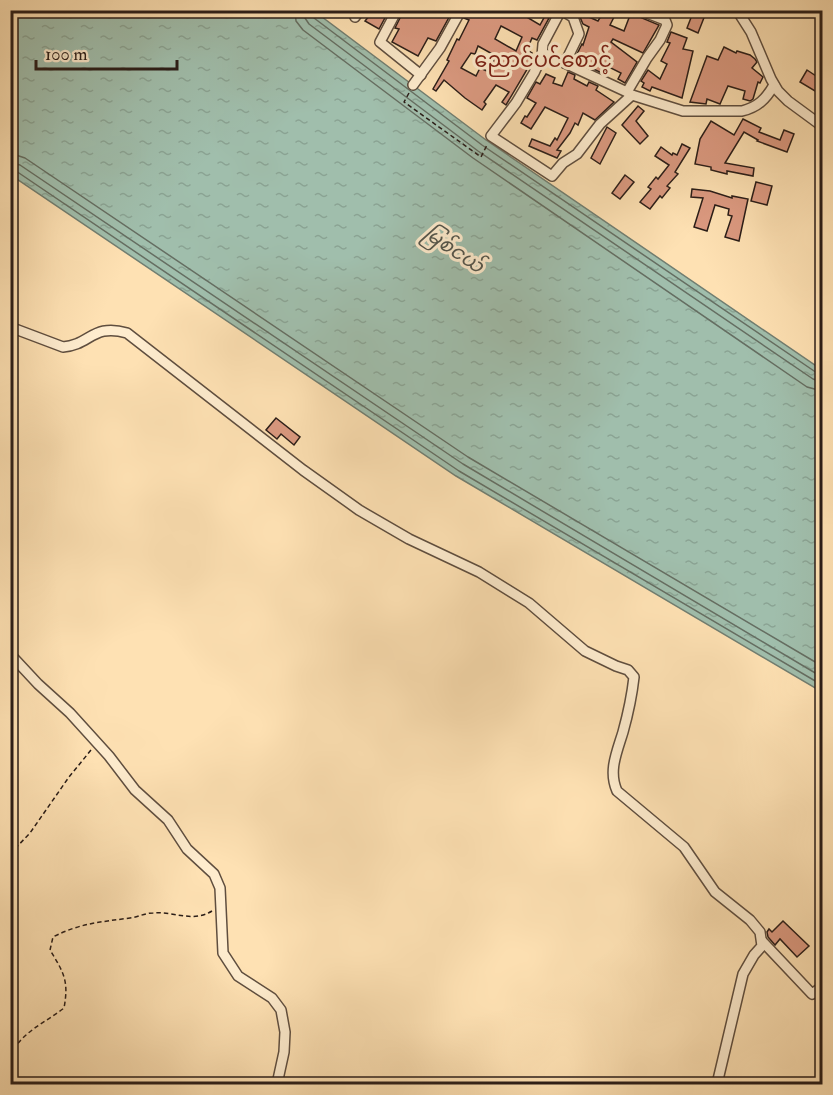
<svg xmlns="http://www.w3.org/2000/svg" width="833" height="1095" viewBox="0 0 833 1095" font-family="'IM FELL Double Pica','Noto Sans Myanmar',serif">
<defs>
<pattern id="water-ripples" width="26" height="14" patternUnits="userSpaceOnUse" patternTransform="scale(1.5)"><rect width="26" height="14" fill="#a0beac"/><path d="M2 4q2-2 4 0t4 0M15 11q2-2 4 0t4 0" fill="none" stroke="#8aa393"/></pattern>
</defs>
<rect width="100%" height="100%" fill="#fee1b3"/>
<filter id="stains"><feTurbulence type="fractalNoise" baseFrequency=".00333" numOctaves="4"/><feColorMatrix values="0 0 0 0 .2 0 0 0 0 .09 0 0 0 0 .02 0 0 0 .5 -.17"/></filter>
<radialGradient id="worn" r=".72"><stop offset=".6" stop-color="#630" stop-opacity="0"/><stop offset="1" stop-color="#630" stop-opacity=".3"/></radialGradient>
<path fill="url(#water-ripples)" stroke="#717e71" stroke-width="1.5" d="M10 11H314L486 140 822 370V692L456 476 11 175Z"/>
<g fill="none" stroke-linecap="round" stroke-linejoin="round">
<g stroke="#656e62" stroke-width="1.5">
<path d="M295 10 296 21 303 30 473 158 807 387 822 391"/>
<path d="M304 10 305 18 309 24 478 151 813 379 822 382"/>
<path d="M311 10 314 18 482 145 817 373 822 374"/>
<path d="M10 153 25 158 468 457 822 666"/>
<path d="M10 162 20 165 463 464 822 677"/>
<path d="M10 170 16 171 459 471 822 685"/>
</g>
</g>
<g fill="#dc9a81" stroke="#2a1d18" stroke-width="1.5" fill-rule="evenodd">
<path d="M367 10H382L387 14 379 29 365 21 370 15Z"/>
<path d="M404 10H410L419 15 421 10H453L436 41 428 38 418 56 392 42 399 29 395 28Z"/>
<path d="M468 10H515L540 25 545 16 549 18 537 40 532 38 527 50 532 53 528 59 532 61 506 105 502 102 509 92 496 85 484 102 486 104 482 110 465 98 444 80 436 91 433 89 449 61 447 60 457 39 459 40 469 20 464 18ZM501 26 522 37 516 51 495 39ZM478 46 496 56 487 71 480 68 476 76 461 68 471 53 475 54Z"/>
<path d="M632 10 637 16 659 25 643 53 613 39 611 42 637 62 625 83 618 79 621 73 607 66 604 74 574 60 582 44 583 45 589 27 583 24 579 15 575 11 598 21 604 11 614 17 610 25 624 31Z"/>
<path d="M694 10H707L698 33 687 28Z"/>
<path d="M671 32 687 38 683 49 693 51 682 98 652 87 650 91 642 87 644 83 641 81 648 70 660 79 667 64 661 61 670 43 667 42Z"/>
<path d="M724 47 736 53 737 51 750 55 755 59 757 62 752 68 763 77 760 83 758 82 753 99 750 101 743 99 745 91 728 86 720 104 707 99 706 104 690 102 707 56 718 60Z"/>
<path d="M807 70 822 80 815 91 800 82Z"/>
<path d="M568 72 575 75 574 79 587 86 589 82 598 86 596 90 614 102 595 120 583 113 578 125 575 123 570 133 557 150 561 151 557 158 529 146 532 139 550 146 555 138 557 140 568 118 545 107 531 129 521 123 525 116 527 117 536 103 527 98 536 82 540 84 546 74 555 78 553 83 562 86Z"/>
<path d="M638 106 644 111 636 121 648 136 640 144 622 125Z"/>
<path d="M743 119 761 128 759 132 780 140 784 130 794 134 787 152 757 141 758 140 744 132 725 163 754 168 753 176 727 171V174L711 170V167L695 164 700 139 711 121 734 135Z"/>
<path d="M607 127 616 133 600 164 591 158Z"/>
<path d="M682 144 690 148 675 172 678 174 667 186 670 188 662 198 660 196 650 209 640 202 651 189 648 187 656 177 658 179 669 165 655 156 661 147 672 155 673 153 677 155Z"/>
<path d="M625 175 634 182 620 199 612 193Z"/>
<path d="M756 182 772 186 767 205 751 201Z"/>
<path d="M692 189 710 191 732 198V196L748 199 739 241 725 237 732 216 728 215 729 209 715 205 707 231 694 227 703 198 691 197Z"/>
<path d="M276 418 300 437 294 445 281 434 277 439 266 430Z"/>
<path d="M783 921 809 946 797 957 780 939 775 945 768 937 767 932 769 929 772 932Z"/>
</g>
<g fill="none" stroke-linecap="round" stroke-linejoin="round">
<defs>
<g id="minor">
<path d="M352 10 355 17 360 10"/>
<path d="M397 10 380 42 421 75"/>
<path d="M561 10 543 44 542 56 534 73 516 103 491 136 552 176 563 163 577 154 600 124 632 95"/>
<path d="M561 10 573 17 579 34 565 63"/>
<path d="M639 10 665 20 667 25 660 40 647 58 627 92 632 95 683 111H742C758 107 766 99 774 85"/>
<path d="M737 10 751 32 771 79 778 91 788 101 822 126"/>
<path d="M543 53 627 92"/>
<path d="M413 85 440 48 461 10"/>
<path d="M10 327 63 347C90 345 93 323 127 333L303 470 359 510 409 539 479 572 529 603 585 651 616 666 628 670 634 677C632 695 628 714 623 732 617 752 608 771 617 791L684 847 715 892 750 920 760 932 762 946 754 955 743 974 717 1084"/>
<path d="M10 654 38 684 70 713 109 756 135 790 168 820 187 849 214 874 220 888 223 953 238 976 272 998 281 1010 285 1032 284 1052 277 1084"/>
<path d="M762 941 812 994 822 987"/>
</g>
</defs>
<use href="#minor" stroke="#5f4e3f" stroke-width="12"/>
<g stroke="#2a1d18" stroke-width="1.5" stroke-dasharray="4.5 3" stroke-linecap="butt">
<path d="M409 93 404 102 481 157 487 145"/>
<path d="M10 854 30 833 69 777 91 750"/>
<path d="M818 1002 822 1010"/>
<path d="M10 1056C21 1032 45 1023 64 1008 69 981 64 973 50 950L53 937C80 923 101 922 130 918 138 917 145 913 153 913 174 911 192 923 212 911"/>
</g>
<use href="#minor" stroke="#feecce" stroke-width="9"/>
</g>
<g text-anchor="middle" stroke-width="6" stroke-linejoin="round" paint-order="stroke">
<g font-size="20" font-style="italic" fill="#53554c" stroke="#feecce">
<text transform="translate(454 249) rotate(34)" y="7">မြစ်ငယ်</text>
</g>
<g font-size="21" fill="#7a1f14" stroke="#feecce">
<text x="543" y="67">ညောင်ပင်စောင့်</text>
</g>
</g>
<rect width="833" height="1095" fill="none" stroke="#fee1b3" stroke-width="36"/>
<rect x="12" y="12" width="809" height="1071" fill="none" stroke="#2a1d18" stroke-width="3"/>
<rect x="18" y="18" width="797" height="1059" fill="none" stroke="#2a1d18" stroke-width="1.5"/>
<path d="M36 60v9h141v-9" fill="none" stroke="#2a1d18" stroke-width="3"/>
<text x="45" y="60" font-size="18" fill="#2a1d18" stroke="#feecce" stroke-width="4.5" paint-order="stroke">100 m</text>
<rect width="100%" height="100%" filter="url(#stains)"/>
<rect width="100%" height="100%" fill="url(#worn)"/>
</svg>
